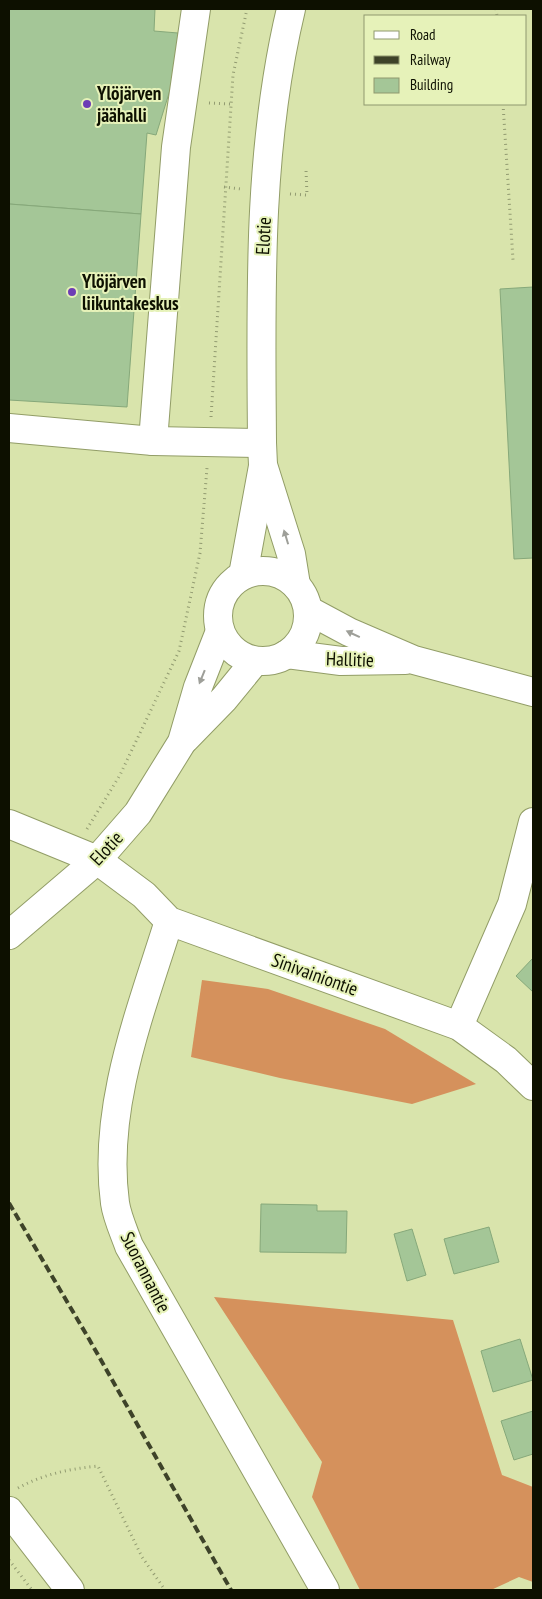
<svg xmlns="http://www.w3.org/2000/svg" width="542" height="1599" viewBox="0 0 542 1599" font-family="'PT Sans Narrow',sans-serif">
<rect width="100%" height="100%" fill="#d9e4ac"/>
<g fill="#d5915c">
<path d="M202 980 268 989 385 1029 476 1084 412 1104 280 1078 191 1057Z"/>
<path d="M214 1297 453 1320 502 1475 533 1487V1582L519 1577 491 1590H360L312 1497 322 1462Z"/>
</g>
<g fill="#a4c697" stroke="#86a87a">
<path d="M9 9H155L154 31 178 33 175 74 156 135 147 133 141 214 9 204Z"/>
<path d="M9 204 141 214 127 407 9 400Z"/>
<path d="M533 287V558L514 559 500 289Z"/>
<path d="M533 958V992L516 976Z"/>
<path d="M261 1204 317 1205V1211H347L346 1253 260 1252Z"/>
<path d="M489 1227 499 1262 454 1274 444 1239Z"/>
<path d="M412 1229 426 1275 407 1281 394 1234Z"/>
<path d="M520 1339 533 1380 493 1392 481 1351Z"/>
<path d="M533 1411V1454L514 1460 501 1421Z"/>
</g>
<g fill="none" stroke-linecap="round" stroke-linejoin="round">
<defs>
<g id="minor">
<path d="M9 428 153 441 262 443"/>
<path d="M153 441 176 147 196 9"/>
<path d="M185 739 224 699 255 661"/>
<path d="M9 824 97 860 144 895 169 921 459 1026 506 1060 533 1086"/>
<path d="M169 921C141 1011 102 1107 115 1203 117 1217 124 1232 129 1246L325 1590"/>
<path d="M9 935 97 860 138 813 182 742 198 687 220 631"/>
<path d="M459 1026 512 904 533 822"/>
<path d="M9 1511 70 1590"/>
</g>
<g id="major">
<path d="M291 9C257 151 261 298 262 443L263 465 291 554 296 585"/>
<circle cx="263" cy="616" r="45"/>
<path d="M243 575 263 466"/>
<path d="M308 610 349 632 414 660 533 692"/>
<path d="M287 654 341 661 405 660"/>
</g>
</defs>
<use href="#minor" stroke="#929d67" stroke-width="30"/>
<use href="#major" stroke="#929d67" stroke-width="30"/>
<g stroke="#929b71" stroke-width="3" stroke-dasharray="1 4" stroke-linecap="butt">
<path d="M496 9 497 16"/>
<path d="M209 103 230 104"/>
<path d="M503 104 513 260"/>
<path d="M224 187 241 189"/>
<path d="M290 194 307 195 306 170"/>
<path d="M211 417 233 75 247 9"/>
<path d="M87 829 120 775 179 651 200 553 207 468"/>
<path d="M18 1488C44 1474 69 1469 98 1466L142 1557 165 1590"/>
<path d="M9 1560 32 1590"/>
</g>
<use href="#minor" stroke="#fff" stroke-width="28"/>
<use href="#major" stroke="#fff" stroke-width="28"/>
<path stroke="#3e4329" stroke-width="4" stroke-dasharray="8 4" stroke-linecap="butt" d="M9 1203 89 1339 231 1590"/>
</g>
<defs><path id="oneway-solid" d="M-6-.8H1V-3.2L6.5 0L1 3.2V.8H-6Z" transform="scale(1.25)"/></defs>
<g fill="#9e9f99">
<use href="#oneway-solid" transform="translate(286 537) rotate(-107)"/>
<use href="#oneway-solid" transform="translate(353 634) rotate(-155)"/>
<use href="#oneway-solid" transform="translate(202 677) rotate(112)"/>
</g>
<g fill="#6d3db5" stroke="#e6f2b9" stroke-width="2">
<circle cx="87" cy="104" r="5"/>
<circle cx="72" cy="292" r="5"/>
</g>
<g text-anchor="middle" stroke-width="4" stroke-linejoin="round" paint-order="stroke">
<g font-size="19" font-weight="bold" fill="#0d1000" stroke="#e6f2b9" text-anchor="start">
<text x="97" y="100">Ylöjärven<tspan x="97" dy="22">jäähalli</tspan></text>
<text x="82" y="288">Ylöjärven<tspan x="82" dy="22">liikuntakeskus</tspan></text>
</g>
<g font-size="19" fill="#0d1000" stroke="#e6f2b9">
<text transform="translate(263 236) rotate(-87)" y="7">Elotie</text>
<text transform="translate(350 659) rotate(2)" y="7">Hallitie</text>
<text transform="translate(106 848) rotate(-47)" y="7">Elotie</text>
<text transform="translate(315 974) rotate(20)" y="7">Sinivainiontie</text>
<text transform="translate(146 1272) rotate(63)" y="7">Suorannantie</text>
</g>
</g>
<rect width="542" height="1599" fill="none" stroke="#0d1000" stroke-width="20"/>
<rect x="364" y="15" width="162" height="90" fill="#e6f2b9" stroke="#8f986f"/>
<rect x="374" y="31" width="25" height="8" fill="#ffffff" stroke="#8f986f"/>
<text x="410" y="40" font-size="15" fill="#0d1000">Road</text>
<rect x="374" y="56" width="25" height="8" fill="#3e4329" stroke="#8f986f"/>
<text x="410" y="65" font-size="15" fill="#0d1000">Railway</text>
<rect x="374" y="78" width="25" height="15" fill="#a4c697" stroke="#8f986f"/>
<text x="410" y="90" font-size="15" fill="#0d1000">Building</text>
</svg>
